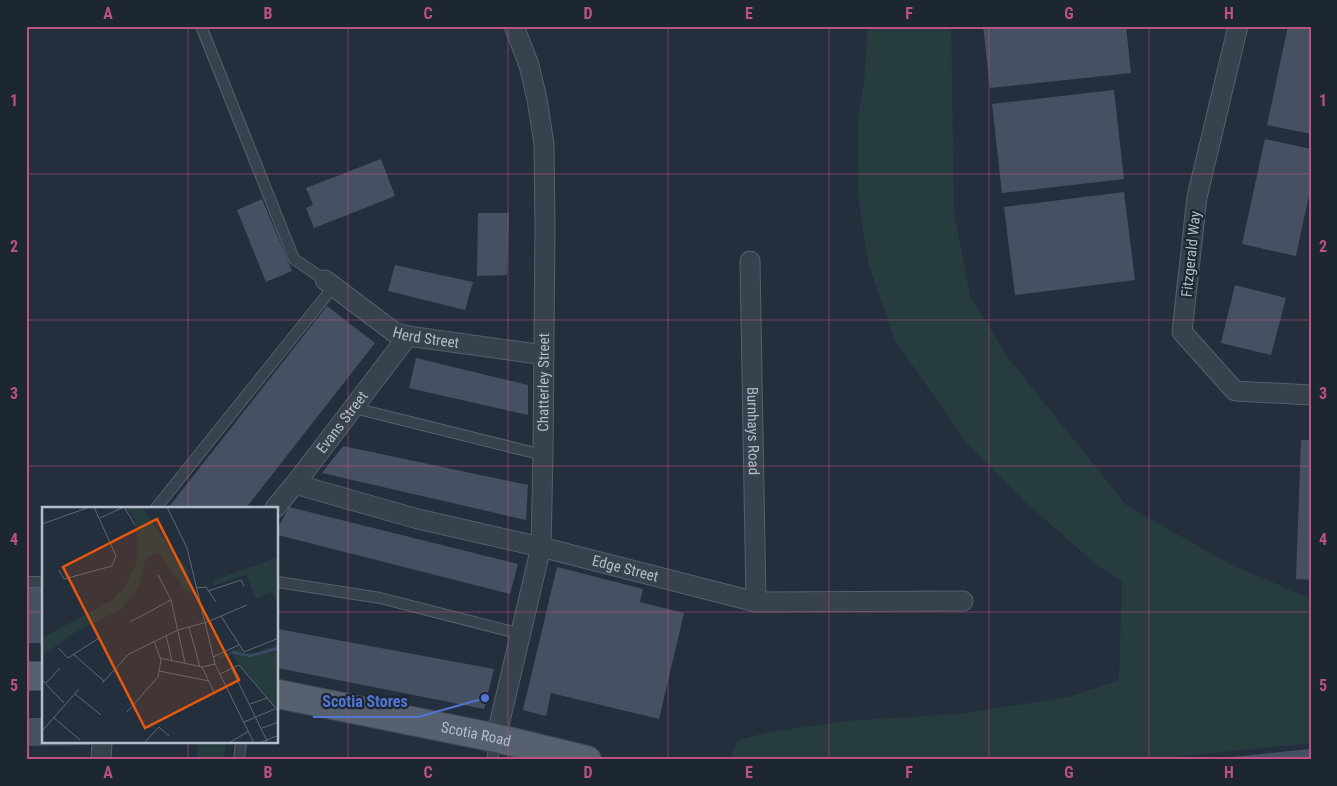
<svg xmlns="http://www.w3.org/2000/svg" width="1337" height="786" viewBox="0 0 1337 786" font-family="'Roboto Condensed',sans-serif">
<rect width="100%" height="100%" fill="#242f3e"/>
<g fill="#263c3f">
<path d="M868 26H951L954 213 970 296 1009 359 1127 506 1232 565 1311 599V743L1146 760H730L737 741 764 733 845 721 959 714 1069 697 1119 680 1122 581 1099 567 1024 501 965 441 895 340 868 263 858 196V116L864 82Z"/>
<path d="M198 742H226L224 760H197Z"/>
</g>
<g fill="#455162">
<path d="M983 26H1126L1131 73 990 88Z"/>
<path d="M1288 26H1311V134L1267 125Z"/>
<path d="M1114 90 1124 179 1002 193 992 104Z"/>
<path d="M1265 139 1311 149V186L1296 256 1242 244Z"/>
<path d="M381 159 395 196 314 228 306 208 313 205 306 188Z"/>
<path d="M1124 192 1135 280 1015 295 1004 207Z"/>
<path d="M262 199 292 271 266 282 237 210Z"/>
<path d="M478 213H509L507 275 477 276Z"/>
<path d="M395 265 473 282 465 310 388 291Z"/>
<path d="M1235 285 1286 298 1271 355 1221 343Z"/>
<path d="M327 306 375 343 246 508H168Z"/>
<path d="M416 358 528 385V415L409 388Z"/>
<path d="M1301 440H1311V580L1296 579Z"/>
<path d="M343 446 528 485 526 520 322 473Z"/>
<path d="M289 507 518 564 510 594 278 535V528Z"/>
<path d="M557 567 643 589 640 602 684 613 659 719 551 693 546 716 523 710Z"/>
<path d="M26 587 44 588V643H26Z"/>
<path d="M278 629 494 669 484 709 278 668Z"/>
<path d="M26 718H44V742H90V745L26 746Z"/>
<path d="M1311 749V760H1222L1221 758Z"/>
</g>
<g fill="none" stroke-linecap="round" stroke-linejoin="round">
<defs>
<g id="lane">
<path d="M201 26 294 259 325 280"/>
<path d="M354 408 543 455"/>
<path d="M156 508 334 286"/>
<path d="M26 582H44"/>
<path d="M278 582 380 598 521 634"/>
<path d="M239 760 241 742"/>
<path d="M492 760 496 739"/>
</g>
<g id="street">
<path d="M1238 26 1197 197 1182 332 1235 391 1311 395"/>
<path id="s1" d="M750 261 756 602"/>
<path id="s2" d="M325 280 394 332 408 336 544 355"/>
<path id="s3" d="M295 484 418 519 541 547 756 602 963 601"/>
<path id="s4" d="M275 508 295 484 408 336"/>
<path id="s5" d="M496 738 541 547 543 455 545 226 544 144 537 99 529 65 514 26"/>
<path d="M101 760 102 742"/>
</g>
<g id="primary">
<path d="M26 676H44"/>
<path id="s6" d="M278 694 496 738 587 760"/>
</g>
</defs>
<use href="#lane" stroke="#565f6c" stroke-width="12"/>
<use href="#street" stroke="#565f6c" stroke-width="21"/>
<use href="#primary" stroke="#414a57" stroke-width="30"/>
<use href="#lane" stroke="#38414e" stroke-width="10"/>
<use href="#street" stroke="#38414e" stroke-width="19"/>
<use href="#primary" stroke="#56606e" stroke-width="28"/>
</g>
<path fill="none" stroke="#bd5182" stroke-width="1" stroke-opacity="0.55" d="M188 26V508M348 26V760M508 26V760M668 26V760M829 26V760M989 26V760M1149 26V760M26 174H1311M26 320H1311M26 466H1311M26 612H44M278 612H1311M188 742V760"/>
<g text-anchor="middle" stroke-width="4.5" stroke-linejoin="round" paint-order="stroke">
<g font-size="15" fill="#b4bcc9" stroke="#1d2633">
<text transform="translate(1191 254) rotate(-84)" y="5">Fitzgerald Way</text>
<text dy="5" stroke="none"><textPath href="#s2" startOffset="119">Herd Street</textPath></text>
<text dy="5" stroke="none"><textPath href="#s5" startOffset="361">Chatterley Street</textPath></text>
<text dy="5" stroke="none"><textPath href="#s4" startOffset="109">Evans Street</textPath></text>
<text dy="5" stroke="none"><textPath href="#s1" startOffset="170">Burnhays Road</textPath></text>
<text dy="5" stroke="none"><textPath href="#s3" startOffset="341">Edge Street</textPath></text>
<text dy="5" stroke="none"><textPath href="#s6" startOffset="202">Scotia Road</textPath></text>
</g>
</g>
<g transform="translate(42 507)">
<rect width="236" height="236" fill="#242f3e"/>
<path d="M84 0H100L126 39 144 59 151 87 144 84 116 45 104 51 97 78 81 101 32 126 0 149V131L70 93 84 78 95 54V38L93 13ZM236 50V98L229 85 213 92 205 67 172 79 170 74ZM236 133V148H224L212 159 236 187V205L190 148 177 153 175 150 197 141 204 147 213 146 235 137Z" fill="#263c3f"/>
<path d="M224 148H236V187L212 159Z" fill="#263c3f"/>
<path fill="none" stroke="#394c67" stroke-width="2.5" d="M190 145 208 149 237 141"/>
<path fill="none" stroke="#5e6776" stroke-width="1" d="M82 0 93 18M125 0 145 41 173 157 212 236M58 11 82 0M0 17 48 0M17 63 22 72 70 59 74 49 52 0M116 68 129 93 143 156M154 81 164 80 174 95M166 84 199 73 202 79M179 109 202 145 237 131M88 115 129 93M147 120 158 160M124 128 130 154M16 141 26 151 57 131M31 147 62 174M171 150 197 138M118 151 160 160 173 157M160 160 173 187M190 162 226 236M117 164 167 174M178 167 197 158 237 205M0 173 22 196M4 176 18 161M60 176 87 147 136 123 165 115 205 98M33 187 59 208M208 197 225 191M85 205 116 170 119 153 112 134M11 210 38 233M202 215 233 202M220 221 237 215M0 224 37 182M102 236 117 220 127 229M187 236 207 224M217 236 237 228"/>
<path fill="#e8590c" fill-opacity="0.15" stroke="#e8590c" stroke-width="2.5" d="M115 12 197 173 103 221 21 60Z"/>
<rect width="236" height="236" fill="none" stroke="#b4bcc9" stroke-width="2.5"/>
</g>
<path fill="none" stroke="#5274d3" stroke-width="2" d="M485 698L418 717H313"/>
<circle fill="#5274d3" stroke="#1d2633" stroke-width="2" cx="485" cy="698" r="5"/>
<g font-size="16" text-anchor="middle" font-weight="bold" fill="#5274d3" stroke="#1d2633" stroke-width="4.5" stroke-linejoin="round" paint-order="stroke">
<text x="365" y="707">Scotia Stores</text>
</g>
<rect width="1337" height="786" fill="none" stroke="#1d2633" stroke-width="55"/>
<rect x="28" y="28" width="1282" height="730" fill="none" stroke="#bd5182" stroke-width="2"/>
<g font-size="16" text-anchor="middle" font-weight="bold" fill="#bd5182">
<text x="108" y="19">A</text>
<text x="268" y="19">B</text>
<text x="428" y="19">C</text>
<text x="588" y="19">D</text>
<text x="749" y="19">E</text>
<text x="909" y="19">F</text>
<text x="1069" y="19">G</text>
<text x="1229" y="19">H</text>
<text x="14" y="106">1</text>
<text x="1323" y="106">1</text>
<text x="14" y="252">2</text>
<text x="1323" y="252">2</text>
<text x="14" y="399">3</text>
<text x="1323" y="399">3</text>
<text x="14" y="545">4</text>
<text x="1323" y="545">4</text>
<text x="14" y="691">5</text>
<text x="1323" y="691">5</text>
<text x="108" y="778">A</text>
<text x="268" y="778">B</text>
<text x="428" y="778">C</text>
<text x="588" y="778">D</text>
<text x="749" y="778">E</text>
<text x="909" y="778">F</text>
<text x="1069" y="778">G</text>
<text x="1229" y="778">H</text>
</g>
</svg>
